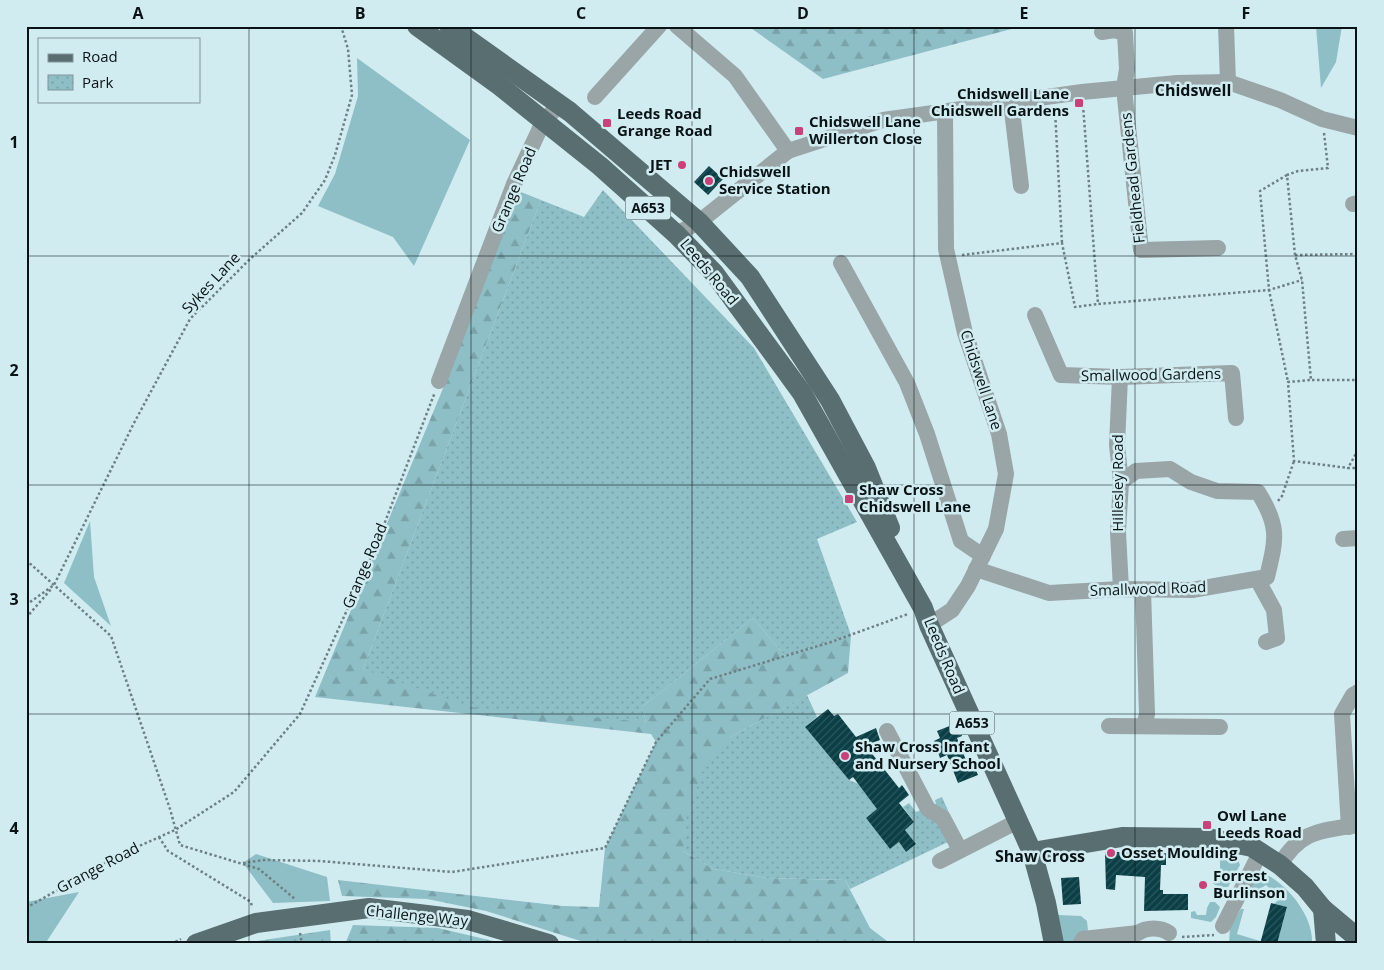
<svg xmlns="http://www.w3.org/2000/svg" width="1384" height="970" viewBox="0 0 1384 970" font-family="'Open Sans',sans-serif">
<defs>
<pattern id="forest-firs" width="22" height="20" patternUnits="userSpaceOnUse" patternTransform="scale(1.25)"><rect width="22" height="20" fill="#8ebec6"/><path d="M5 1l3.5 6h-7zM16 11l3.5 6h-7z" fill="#79a2a9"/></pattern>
<pattern id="park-dots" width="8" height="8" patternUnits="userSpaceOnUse" patternTransform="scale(1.25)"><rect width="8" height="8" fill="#8ebec6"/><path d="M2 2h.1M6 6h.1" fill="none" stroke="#79a2a9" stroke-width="1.8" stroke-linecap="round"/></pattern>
<pattern id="building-hatch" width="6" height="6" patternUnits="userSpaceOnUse" patternTransform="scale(1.25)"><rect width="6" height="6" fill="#0a3f46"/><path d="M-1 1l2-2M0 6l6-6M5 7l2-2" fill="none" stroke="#2c575d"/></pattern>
</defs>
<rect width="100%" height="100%" fill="#d1ecf1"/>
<g fill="#8ebec6">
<path d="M1316 26H1342L1336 62 1321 88Z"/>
<path d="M357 58 470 140 414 266 393 237 318 206 335 174 358 96Z"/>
<path d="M90 521 94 577 111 626 64 583Z"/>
<path d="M1190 846 1226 850 1236 855 1240 865 1228 887H1219L1212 883H1220V860L1211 859 1209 856H1190Z"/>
<path d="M256 854 327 877 330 901 273 903 243 863Z"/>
<path d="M1269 876C1290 888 1314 918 1312 944H1277L1287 908 1274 904 1280 898 1266 885 1255 892 1249 891V888L1257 880Z"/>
<path d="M79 892 45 944H26V902Z"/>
<path d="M1210 902H1215L1220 907 1216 917 1211 922 1191 918V912L1195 911 1197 915H1206L1207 908Z"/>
<path d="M1241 909H1244L1237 934 1260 941V944H1229L1230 927Z"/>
<path d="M1058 915 1081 916 1087 921 1088 931 1077 934 1075 944H1063Z"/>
</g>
<g fill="url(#forest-firs)">
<path d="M748 26H1023L823 79Z"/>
<path d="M516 190 541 200 363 669 646 722 642 707 753 618 785 656 851 635 848 673 730 737 683 851 714 869 767 878 845 880 870 928 891 944H590L486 911 427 899 342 896 338 880 563 906 599 907 605 848 656 742 651 734 315 697 444 386Z"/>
<path d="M353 925 438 928 506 944H426L395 941 345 944Z"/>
<path d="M330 930 331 944H237Z"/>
</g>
<g fill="url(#park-dots)">
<path d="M603 190 754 348 857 522 817 539 851 635 785 656 753 618 642 707 646 722 470 707 363 669 541 200 584 217Z"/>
<path d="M807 695 817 717 805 727 849 780 859 784 880 807 866 818 890 849 899 842 906 852 916 844 905 830 914 822 903 807 909 803 916 812 936 804 935 800 942 797 954 824 948 842 850 889 845 880 767 878 714 869 683 851 687 815 703 769 730 737Z"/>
</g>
<g fill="url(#building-hatch)">
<path d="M709 166 723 179 708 195 694 182Z"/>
<path d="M828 709 834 716 838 714 856 737 876 728 880 740 866 746 899 788 902 785 909 795 899 803 914 822 905 830 916 844 906 852 899 842 890 849 866 818 877 809 853 777 849 780 805 727Z"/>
<path d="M957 723 962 736 957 738 968 765 973 763 978 775 958 783 947 755 940 758 934 741 940 738 937 731Z"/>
<path d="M1115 850 1116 852 1166 853V865H1161L1160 890H1163V894H1188V910L1144 911 1145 877 1116 875 1115 890 1106 889 1105 852Z"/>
<path d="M1079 877 1081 904 1063 905 1061 878Z"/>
<path d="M1271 903 1287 907 1277 944H1260Z"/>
</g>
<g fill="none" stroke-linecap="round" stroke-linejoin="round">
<g stroke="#6d8083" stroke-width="2.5" stroke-dasharray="2.5 2.5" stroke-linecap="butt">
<path d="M1083 105 1098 304 1269 290 1302 280"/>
<path d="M1055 110 1062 243"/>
<path d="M1324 133 1328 168 1298 171 1287 175 1295 255 1302 280 1311 380 1288 382 1294 461 1348 468"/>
<path d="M1287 175 1260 191 1269 290 1288 382"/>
<path d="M962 255 1062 243 1075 307 1098 304"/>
<path d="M1295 255 1358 254"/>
<path d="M1312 380H1358"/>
<path d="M1358 450 1348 468H1358"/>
<path d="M1278 501 1282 496 1294 461"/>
<path d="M26 560 111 636 170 809 180 845 259 869 295 899"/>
<path d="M26 605 54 585 134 423 190 319 250 259 302 213 325 180 335 155 352 95 348 49 341 26"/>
<path d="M26 618 52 588"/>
<path d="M159 837 168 851 251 902 252 908"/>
<path d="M243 863 264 860 320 861 452 872 605 848 656 742 710 679 831 642 908 614"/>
<path d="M26 908 117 856 175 830 234 792 300 714 375 548 435 392"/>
<path d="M300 933 302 944"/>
<path d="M1182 937 1214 935"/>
<path d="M564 942 571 944"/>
<path d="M171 944 181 939"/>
</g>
<g stroke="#99a5a7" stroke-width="16">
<path d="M677 26 735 76 788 151"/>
<path d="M1226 26 1228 82"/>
<path d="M1102 32 1114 30 1125 33 1127 69 1124 88 1141 250 1218 248"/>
<path d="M595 97 659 26"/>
<path d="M1011 102 1021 186"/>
<path d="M1353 204 1358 203"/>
<path d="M676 234 699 222 788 151 883 120 1082 92 1177 83 1228 82 1280 100 1322 119 1358 128"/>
<path d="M841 263 907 383 927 434 961 541 983 556"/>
<path d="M1035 315 1061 375 1120 377 1232 373 1236 418"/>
<path d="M1120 377 1117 445 1121 482 1118 532 1121 589"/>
<path d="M439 381 514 184 543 122 559 105"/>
<path d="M1343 539 1358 538"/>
<path d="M976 569 1049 593 1121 589 1192 590 1267 577C1276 539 1280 527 1258 492L1217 491 1191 482 1170 469 1136 471 1121 482"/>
<path d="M1257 579 1274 610 1277 638 1266 642"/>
<path d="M1143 590 1147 714 1144 726"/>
<path d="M929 625 952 610 968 586 996 529 1006 474 999 434 965 333 946 249 945 112"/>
<path d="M1109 726 1220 727"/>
<path d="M887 731 928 809 943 818 960 850"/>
<path d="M1349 827 1342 714 1353 695 1358 692"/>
<path d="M940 861 1018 821"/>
<path d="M1280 865C1300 830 1321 831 1357 825"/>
<path d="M1223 926 1260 853"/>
<path d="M1080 944 1083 939 1138 933C1146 927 1161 927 1169 933"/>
</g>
<g stroke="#596e71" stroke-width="20">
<path d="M417 26 500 86 600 166 676 234 714 273 802 393 923 608 929 625 1032 852 1046 903 1054 944"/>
<path d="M449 26 570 112 699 222 750 277 830 400 866 468 890 528"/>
<path d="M1032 852 1122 837 1208 838 1252 847 1280 865 1305 887 1323 909 1354 935"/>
<path d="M1323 909 1326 944"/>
<path d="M196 944 256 923 369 908 468 920 549 944"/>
</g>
</g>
<path fill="none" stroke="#091315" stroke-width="1" stroke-opacity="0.55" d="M249 26V944M471 26V944M692 26V944M914 26V944M1135 26V944M26 256H1358M26 485H1358M26 714H1358"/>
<g fill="#ca4078" stroke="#d1ecf1" stroke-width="2">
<rect x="1074" y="98" width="10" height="10" rx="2.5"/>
<rect x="602" y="118" width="10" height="10" rx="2.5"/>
<rect x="794" y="126" width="10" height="10" rx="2.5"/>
<circle cx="682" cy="165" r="5"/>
<circle cx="709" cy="181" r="5"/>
<rect x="844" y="494" width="10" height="10" rx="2.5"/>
<circle cx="845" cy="756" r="5"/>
<rect x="1202" y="820" width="10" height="10" rx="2.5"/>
<circle cx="1111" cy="853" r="5"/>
<circle cx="1203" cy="885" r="5"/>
</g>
<g text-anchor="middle" stroke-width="5" stroke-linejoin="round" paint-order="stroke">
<g fill="#d1ecf1" stroke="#455457" stroke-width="1">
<rect x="625.5" y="196.5" width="45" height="23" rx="4"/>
<rect x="949.5" y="711.5" width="45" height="23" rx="4"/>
</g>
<g font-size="14" font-weight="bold" fill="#091315">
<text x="648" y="213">A653</text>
<text x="972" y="728">A653</text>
</g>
<g font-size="15" font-weight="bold" fill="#091315" stroke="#d1ecf1" text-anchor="start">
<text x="1069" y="99" text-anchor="end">Chidswell Lane<tspan x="1069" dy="17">Chidswell Gardens</tspan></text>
<text x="617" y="119">Leeds Road<tspan x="617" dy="17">Grange Road</tspan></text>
<text x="809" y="127">Chidswell Lane<tspan x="809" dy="17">Willerton Close</tspan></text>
<text x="672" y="170" text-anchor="end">JET</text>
<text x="719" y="177">Chidswell<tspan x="719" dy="17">Service Station</tspan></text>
<text x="859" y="495">Shaw Cross<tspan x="859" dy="17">Chidswell Lane</tspan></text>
<text x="855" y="752">Shaw Cross Infant<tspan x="855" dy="17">and Nursery School</tspan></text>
<text x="1217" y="821">Owl Lane<tspan x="1217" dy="17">Leeds Road</tspan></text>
<text x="1121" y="858">Osset Moulding</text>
<text x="1213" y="881">Forrest<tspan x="1213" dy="17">Burlinson</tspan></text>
</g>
<g font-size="15" fill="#091315" stroke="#d1ecf1">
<text transform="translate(1133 178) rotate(-96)" y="5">Fieldhead Gardens</text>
<text transform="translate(514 190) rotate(-67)" y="5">Grange Road</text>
<text transform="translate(709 272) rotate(50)" y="5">Leeds Road</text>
<text transform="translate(211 283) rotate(-47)" y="5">Sykes Lane</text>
<text transform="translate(1151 375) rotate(-1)" y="5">Smallwood Gardens</text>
<text transform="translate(981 380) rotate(72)" y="5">Chidswell Lane</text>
<text transform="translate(1118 483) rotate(-90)" y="5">Hillesley Road</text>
<text transform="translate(365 566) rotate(-67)" y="5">Grange Road</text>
<text transform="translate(1148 589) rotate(-2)" y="5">Smallwood Road</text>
<text transform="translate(944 656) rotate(67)" y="5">Leeds Road</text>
<text transform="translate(98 868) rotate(-28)" y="5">Grange Road</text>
<text transform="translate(417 916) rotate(6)" y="5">Challenge Way</text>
</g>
<g font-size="16" font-weight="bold" fill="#091315" stroke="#d1ecf1">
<text x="1193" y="96">Chidswell</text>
<text x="1040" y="862">Shaw Cross</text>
</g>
</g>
<rect width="1384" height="970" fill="none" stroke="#d1ecf1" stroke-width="55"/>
<rect x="38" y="38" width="162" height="65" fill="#d1ecf1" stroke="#819599"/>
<rect x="48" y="54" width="25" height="8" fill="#596e71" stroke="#819599"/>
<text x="82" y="62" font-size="15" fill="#091315">Road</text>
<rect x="48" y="75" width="25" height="15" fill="url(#park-dots)" stroke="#819599"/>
<text x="82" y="88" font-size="15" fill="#091315">Park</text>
<rect x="28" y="28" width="1328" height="914" fill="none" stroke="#091315" stroke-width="2"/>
<g font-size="16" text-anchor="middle" font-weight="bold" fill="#091315">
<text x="138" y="19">A</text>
<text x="360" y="19">B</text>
<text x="581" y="19">C</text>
<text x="803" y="19">D</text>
<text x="1024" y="19">E</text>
<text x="1246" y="19">F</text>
<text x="14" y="148">1</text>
<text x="14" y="376">2</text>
<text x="14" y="605">3</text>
<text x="14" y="834">4</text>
</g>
</svg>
